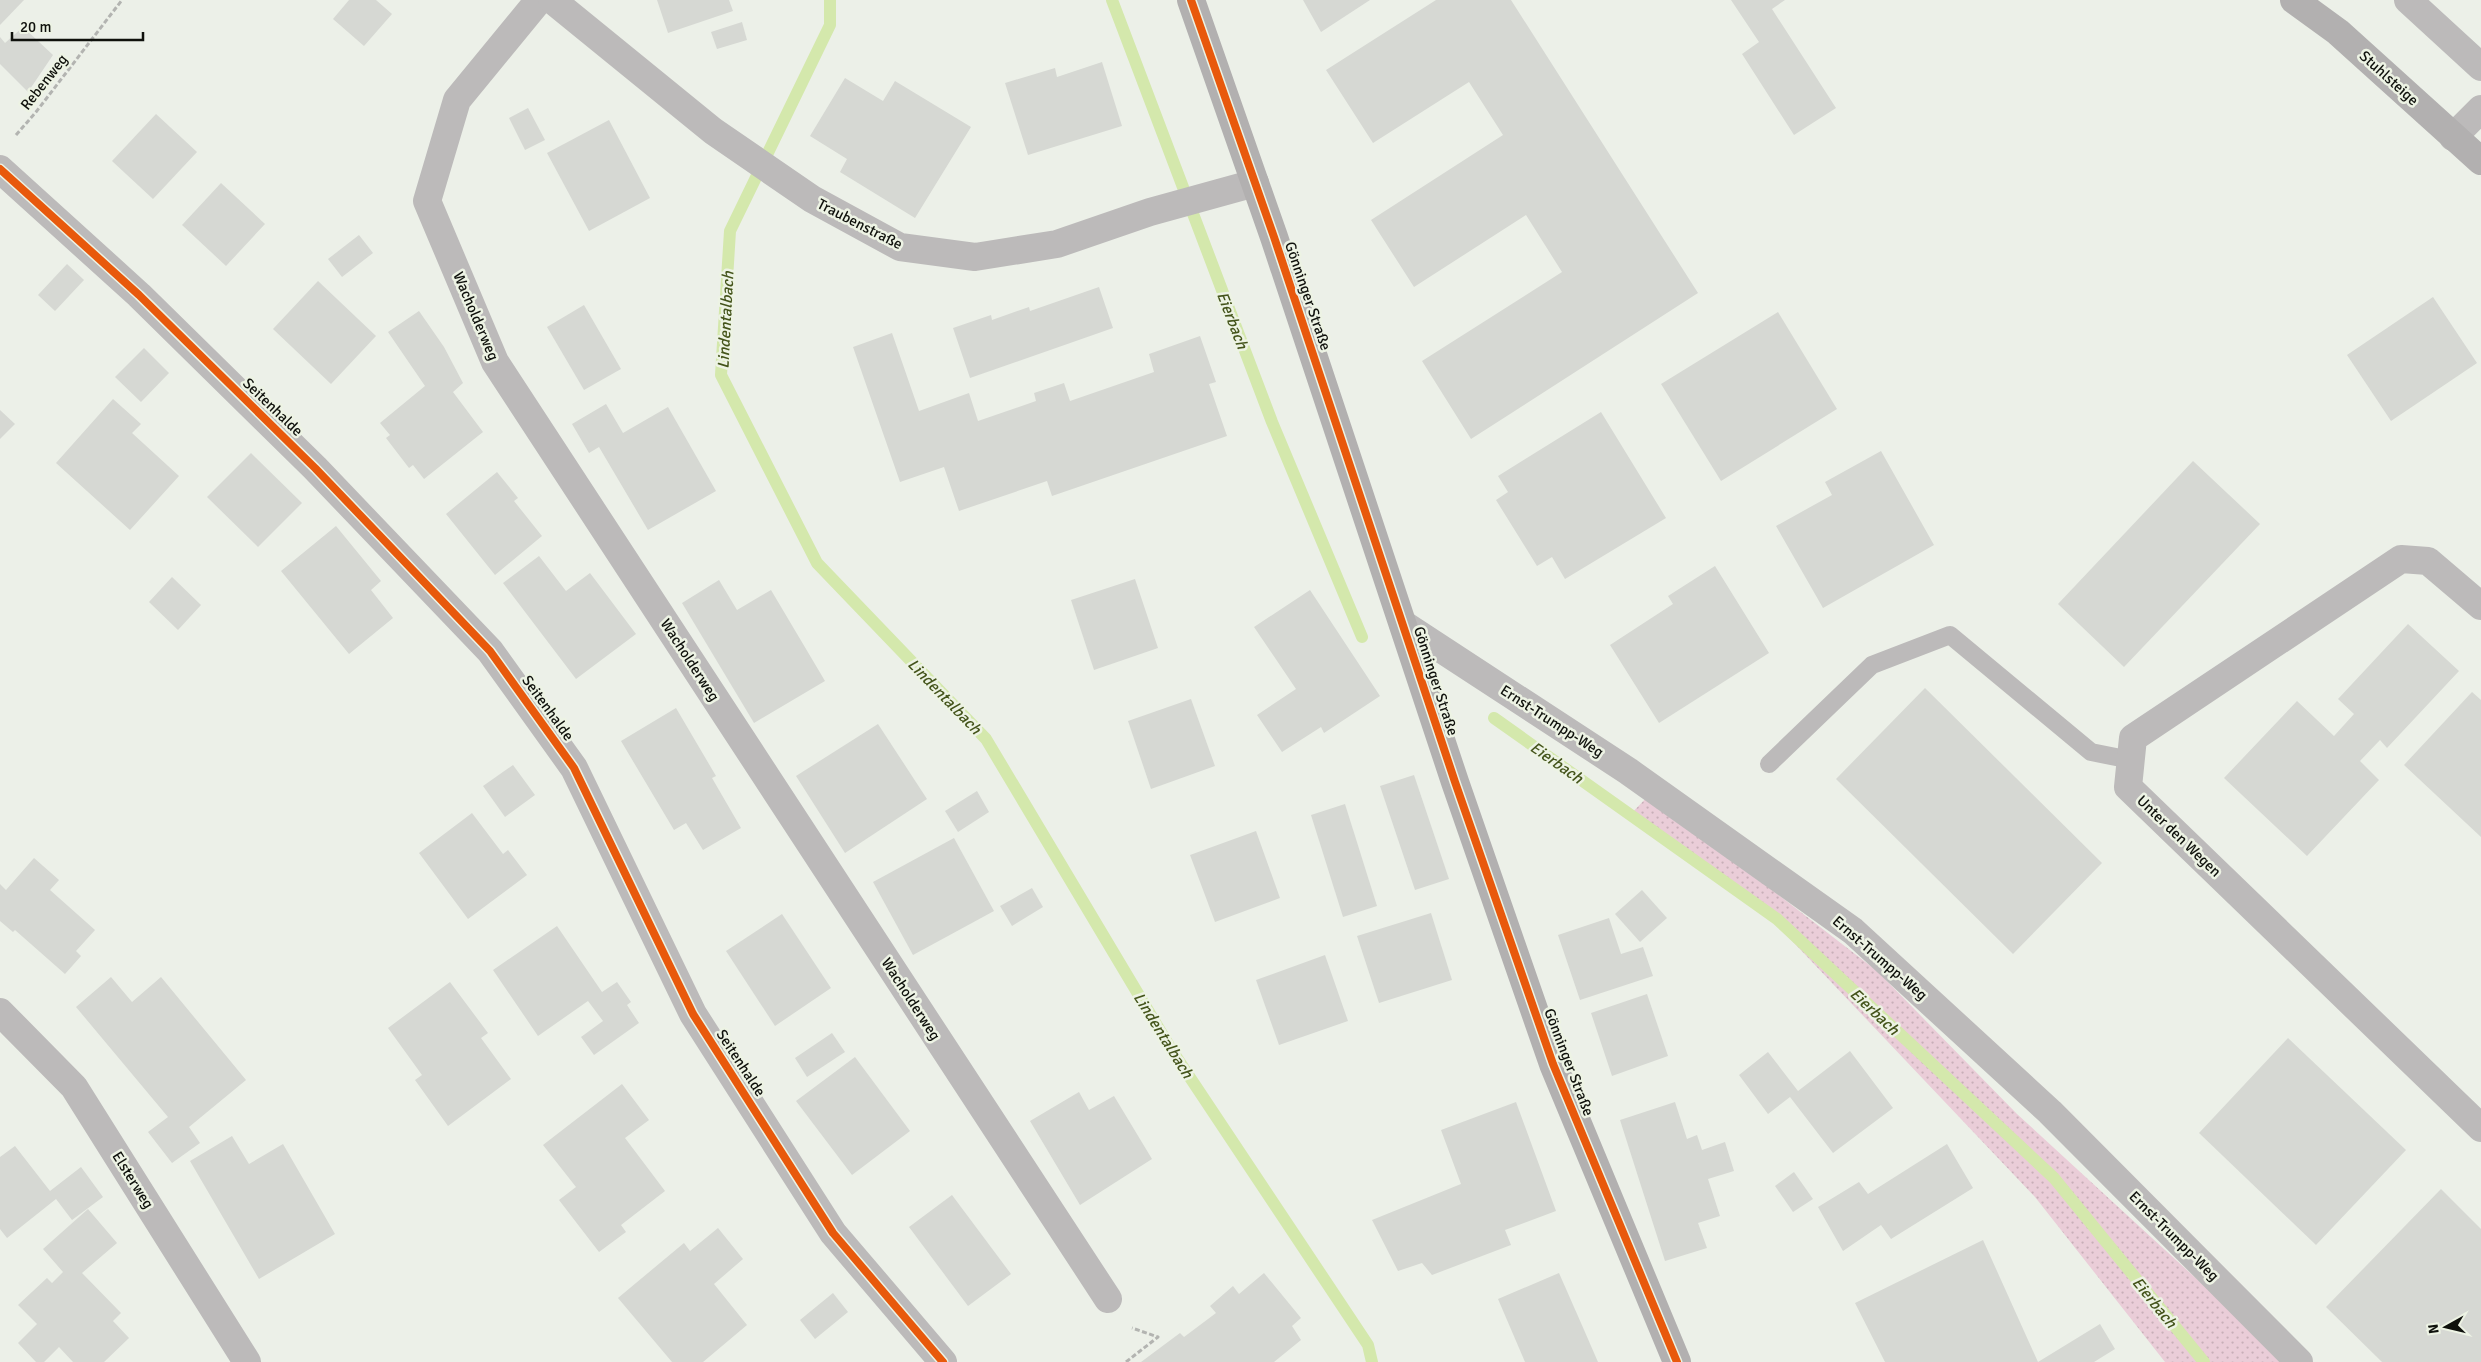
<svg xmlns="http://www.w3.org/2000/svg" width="2481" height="1362" viewBox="0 0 2481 1362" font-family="Signika,sans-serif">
<defs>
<pattern id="grass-dots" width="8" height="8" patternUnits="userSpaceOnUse" patternTransform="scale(1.25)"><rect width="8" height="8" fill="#eacdd8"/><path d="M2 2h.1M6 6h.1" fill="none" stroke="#c8afb8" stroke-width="1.8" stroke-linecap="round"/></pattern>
</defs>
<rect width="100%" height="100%" fill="#ecf0e8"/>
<path fill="url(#grass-dots)" d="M1649 795 1877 971 2017 1114 2287 1362H2165L2035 1197 1778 926 1629 816Z"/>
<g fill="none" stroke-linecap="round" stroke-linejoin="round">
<g stroke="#d4e8ac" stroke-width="12">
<path d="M830 0V25L730 231 721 375 817 563 986 739 1171 1049 1368 1345 1372 1362"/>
<path d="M1112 0 1272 422 1362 637"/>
<path d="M1494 718 1777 919 2054 1178 2204 1362"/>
</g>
</g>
<g fill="#d6d8d3">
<path d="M0 0H24L0 25Z"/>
<path d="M349 0H376L392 14 364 46 333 19Z"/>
<path d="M657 0H729L733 11 668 33Z"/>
<path d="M1303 0H1370L1321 32Z"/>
<path d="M1436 0H1511L1698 293 1471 439 1422 361 1562 272 1526 215 1414 287 1371 220 1503 135 1469 82 1373 143 1326 70Z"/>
<path d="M1731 0H1785L1772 9 1836 108 1794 135 1742 54 1759 42Z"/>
<path d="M742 22 747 40 717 49 711 32Z"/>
<path d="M23 27 53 55 28 92 0 64V37L5 43Z"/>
<path d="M1102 62 1122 126 1028 155 1005 83 1055 68 1057 77Z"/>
<path d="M845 78 883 101 895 81 971 127 915 218 840 172 847 159 810 136Z"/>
<path d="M528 108 545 140 525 150 509 118Z"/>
<path d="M156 114 197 152 153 199 112 161Z"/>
<path d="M609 120 650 198 589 231 547 153Z"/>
<path d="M221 183 265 224 226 266 182 225Z"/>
<path d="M359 235 373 253 342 277 328 259Z"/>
<path d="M67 264 84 280 55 311 38 295Z"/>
<path d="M318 281 376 336 331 384 273 329Z"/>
<path d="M1099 287 1113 328 970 378 953 328 991 315 992 320 1029 307 1030 311Z"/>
<path d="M2433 297 2477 363 2391 421 2347 355Z"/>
<path d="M584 305 621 369 584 390 547 327Z"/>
<path d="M419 311 444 347 463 383 453 392 483 432 424 479 413 465 409 468 386 438 390 435 380 423 425 386 388 332Z"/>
<path d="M1778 312 1837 409 1721 481 1661 384Z"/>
<path d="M892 333 919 411 969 393 978 421 1036 401 1034 393 1064 383 1070 401 1154 372 1149 354 1200 336 1216 382 1209 384 1227 436 1052 496 1047 481 959 511 944 467 900 482 853 347Z"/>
<path d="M144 348 169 373 141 402 115 377Z"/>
<path d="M113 399 141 424 132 433 179 476 130 530 56 463Z"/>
<path d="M606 404 623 433 668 407 716 491 648 530 599 447 589 453 572 424Z"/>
<path d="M0 410 15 424 0 439Z"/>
<path d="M1601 412 1666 518 1565 579 1552 557 1537 566 1496 500 1508 492 1498 476Z"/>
<path d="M1881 451 1934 545 1823 608 1776 526 1832 495 1825 482Z"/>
<path d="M251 453 302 503 258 547 207 497Z"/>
<path d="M2193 461 2260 524 2124 667 2058 604Z"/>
<path d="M497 472 518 498 514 501 542 536 495 575 446 514Z"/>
<path d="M336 526 381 581 371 590 393 618 349 654 281 571Z"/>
<path d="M539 556 566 591 590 573 636 634 576 679 503 583Z"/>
<path d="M1715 566 1769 653 1659 723 1610 645 1673 604 1668 596Z"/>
<path d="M172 577 201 605 178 630 149 602Z"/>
<path d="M1135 579 1158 648 1094 670 1071 600Z"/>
<path d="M719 580 737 610 771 590 825 681 754 723 682 603Z"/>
<path d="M1310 590 1380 696 1324 733 1321 727 1282 752 1257 715 1296 689 1254 627Z"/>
<path d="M2408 624 2459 671 2387 748 2380 740 2360 761 2379 780 2307 856 2224 778 2297 701 2334 736 2354 714 2338 699Z"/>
<path d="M1925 688 2102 863 2013 954 1836 779Z"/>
<path d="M2472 692 2481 700V837L2404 765Z"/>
<path d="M1191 699 1215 766 1151 789 1128 721Z"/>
<path d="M676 708 716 776 712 778 741 828 703 850 686 823 674 830 621 741Z"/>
<path d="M878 724 927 799 845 853 796 776Z"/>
<path d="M513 765 535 795 505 817 483 786Z"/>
<path d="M1414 775 1449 879 1415 890 1380 786Z"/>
<path d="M977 791 989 812 958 832 945 811Z"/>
<path d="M1345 804 1377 906 1343 917 1311 815Z"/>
<path d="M472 813 503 854 508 850 527 875 468 919 419 853Z"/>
<path d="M1256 831 1280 898 1215 922 1190 855Z"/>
<path d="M954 838 994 911 913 955 873 882Z"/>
<path d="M34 858 59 880 50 890 95 930 76 951 81 956 65 974 15 930 13 932 0 921V884L6 890Z"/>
<path d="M1032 888 1043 907 1012 926 1000 906Z"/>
<path d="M1642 890 1667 918 1640 942 1615 914Z"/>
<path d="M1431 913 1452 980 1379 1003 1357 936Z"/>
<path d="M782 914 831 988 775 1026 726 951Z"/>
<path d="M1609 918 1621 954 1643 947 1653 976 1580 1000 1558 935Z"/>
<path d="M557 926 602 992 617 982 631 1002 627 1005 639 1023 594 1055 581 1037 603 1021 588 1001 538 1036 493 970Z"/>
<path d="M1325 955 1348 1021 1279 1045 1256 980Z"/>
<path d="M111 977 132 1002 161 977 246 1080 189 1127 200 1143 172 1163 148 1132 168 1117 76 1007Z"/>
<path d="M450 982 488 1033 481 1038 511 1079 448 1126 415 1080 422 1075 388 1028Z"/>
<path d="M1647 994 1668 1056 1612 1076 1591 1013Z"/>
<path d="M832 1033 845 1052 807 1077 795 1058Z"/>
<path d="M2288 1038 2406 1150 2316 1245 2199 1133Z"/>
<path d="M1850 1051 1893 1108 1833 1153 1790 1097 1768 1114 1739 1075 1768 1052 1798 1091Z"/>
<path d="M855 1057 910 1131 852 1175 796 1101Z"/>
<path d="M622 1084 649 1120 625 1138 665 1191 621 1225 626 1232 599 1252 559 1200 576 1187 543 1145Z"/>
<path d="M1079 1092 1089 1110 1114 1096 1152 1159 1080 1205 1030 1121Z"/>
<path d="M1516 1102 1556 1211 1505 1230 1511 1245 1432 1275 1422 1263 1398 1271 1372 1220 1461 1184 1441 1130Z"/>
<path d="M1675 1102 1687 1139 1697 1135 1702 1150 1725 1142 1734 1171 1708 1179 1720 1216 1698 1223 1707 1248 1665 1261 1620 1120Z"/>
<path d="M232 1136 249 1164 283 1144 335 1234 259 1279 190 1161Z"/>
<path d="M1947 1144 1973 1188 1891 1239 1881 1225 1843 1251 1818 1207 1859 1182 1868 1194Z"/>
<path d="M15 1146 50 1191 81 1167 103 1197 72 1220 56 1199 7 1238 0 1229V1157Z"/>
<path d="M1794 1172 1813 1199 1793 1212 1775 1186Z"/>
<path d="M2441 1189 2481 1229V1362H2382L2326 1307Z"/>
<path d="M952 1195 1011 1274 968 1306 909 1227Z"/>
<path d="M88 1209 117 1243 82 1273 121 1313 113 1321 129 1338 104 1362H73L59 1347 44 1362H36L18 1343 37 1324 18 1305 47 1278 52 1283 63 1272 43 1249Z"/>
<path d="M718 1228 743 1259 714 1284 747 1325 703 1362H672L618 1298 684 1243 690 1251Z"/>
<path d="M1983 1240 2038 1362 2100 1324 2115 1349 2094 1362H1885L1855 1303Z"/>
<path d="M1264 1273 1301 1318 1292 1326 1301 1340 1274 1362H1141L1180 1333 1184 1337 1216 1313 1210 1306 1233 1286 1239 1294Z"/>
<path d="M1559 1273 1581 1323 1598 1362H1525L1498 1299Z"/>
<path d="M833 1293 848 1312 815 1339 800 1320Z"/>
</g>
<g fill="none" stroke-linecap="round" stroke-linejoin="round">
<g stroke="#b3b4b1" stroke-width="3" stroke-dasharray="5 2.5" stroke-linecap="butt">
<path d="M16 135 36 112 122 0"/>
<path d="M1126 1362 1158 1337 1132 1328"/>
</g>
<path stroke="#bcbaba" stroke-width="18" d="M1769 764 1872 665 1950 635 2091 752 2131 760"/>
<g stroke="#bcbaba" stroke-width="28">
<path d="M539 0 457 100 427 201 495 362 1108 1299"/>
<path d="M552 0 713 131 812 199 900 247 975 257 1057 244 1150 212 1255 183"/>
<path d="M2408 0 2481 67"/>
<path d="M2453 137 2481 109"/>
<path d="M0 169 139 295 315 468 490 651 574 768 693 1014 833 1233 943 1362"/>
<path d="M2481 606 2428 561 2401 559 2133 738 2128 787 2481 1128"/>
<path d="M1403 624 1628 771 1853 931 2050 1112 2299 1362"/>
<path d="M0 1012 74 1087 247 1362"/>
</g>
<g stroke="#b2b0b0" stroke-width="28">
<path d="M1191 0 1274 237 1455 782 1553 1064 1677 1362"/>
<path d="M2294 0 2338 32 2481 161"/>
</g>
<defs>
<g id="cycleway">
<path d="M1191 0 1274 237 1455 782 1553 1064 1677 1362"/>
<path d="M0 169 139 295 315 468 490 651 574 768 693 1014 833 1233 943 1362"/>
</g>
</defs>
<use href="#cycleway" stroke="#edf3e4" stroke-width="11"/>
<use href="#cycleway" stroke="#e8590c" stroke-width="8"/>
</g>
<g text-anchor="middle" stroke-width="5" stroke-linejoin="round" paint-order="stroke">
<g font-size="15" fill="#0f110c" stroke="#edf3e4">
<text transform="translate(2389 78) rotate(42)" y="5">Stuhlsteige</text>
<text transform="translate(44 82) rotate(-52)" y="5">Rebenweg</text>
<text transform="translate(860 224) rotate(27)" y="5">Traubenstraße</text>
<text transform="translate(1308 296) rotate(71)" y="5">Gönninger Straße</text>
<text transform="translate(476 316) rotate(67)" y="5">Wacholderweg</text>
<text transform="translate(273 407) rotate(44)" y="5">Seitenhalde</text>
<text transform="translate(690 660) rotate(57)" y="5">Wacholderweg</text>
<text transform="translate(1436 681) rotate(72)" y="5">Gönninger Straße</text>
<text transform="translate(548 708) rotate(54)" y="5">Seitenhalde</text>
<text transform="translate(1552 721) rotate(33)" y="5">Ernst-Trumpp-Weg</text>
<text transform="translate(2179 836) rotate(44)" y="5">Unter den Wegen</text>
<text transform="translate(1880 958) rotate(41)" y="5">Ernst-Trumpp-Weg</text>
<text transform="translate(911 999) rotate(57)" y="5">Wacholderweg</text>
<text transform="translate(1569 1062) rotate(69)" y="5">Gönninger Straße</text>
<text transform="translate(741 1063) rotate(57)" y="5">Seitenhalde</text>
<text transform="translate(133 1180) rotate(58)" y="5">Elsterweg</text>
<text transform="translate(2174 1236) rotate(45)" y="5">Ernst-Trumpp-Weg</text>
</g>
<g font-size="16" font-style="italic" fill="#44541b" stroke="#edf3e4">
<text transform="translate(725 320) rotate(-87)" y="6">Lindentalbach</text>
<text transform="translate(1233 320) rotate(69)" y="6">Eierbach</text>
<text transform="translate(945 696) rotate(46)" y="6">Lindentalbach</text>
<text transform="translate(1557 762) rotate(35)" y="6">Eierbach</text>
<text transform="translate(1875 1011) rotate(43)" y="6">Eierbach</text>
<text transform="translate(1164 1035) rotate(58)" y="6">Lindentalbach</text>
<text transform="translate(2155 1302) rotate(51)" y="6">Eierbach</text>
</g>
</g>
<g transform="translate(2446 1327) rotate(262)" stroke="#edf3e4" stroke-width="4" paint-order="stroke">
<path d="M0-4L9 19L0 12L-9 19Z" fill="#0f110c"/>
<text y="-8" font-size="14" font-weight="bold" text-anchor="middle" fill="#0f110c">N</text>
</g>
<path d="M12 32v8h131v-8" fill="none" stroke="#0f110c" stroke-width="2.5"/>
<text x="20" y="32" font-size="15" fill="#0f110c" stroke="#edf3e4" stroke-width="4" paint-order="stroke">20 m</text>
</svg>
